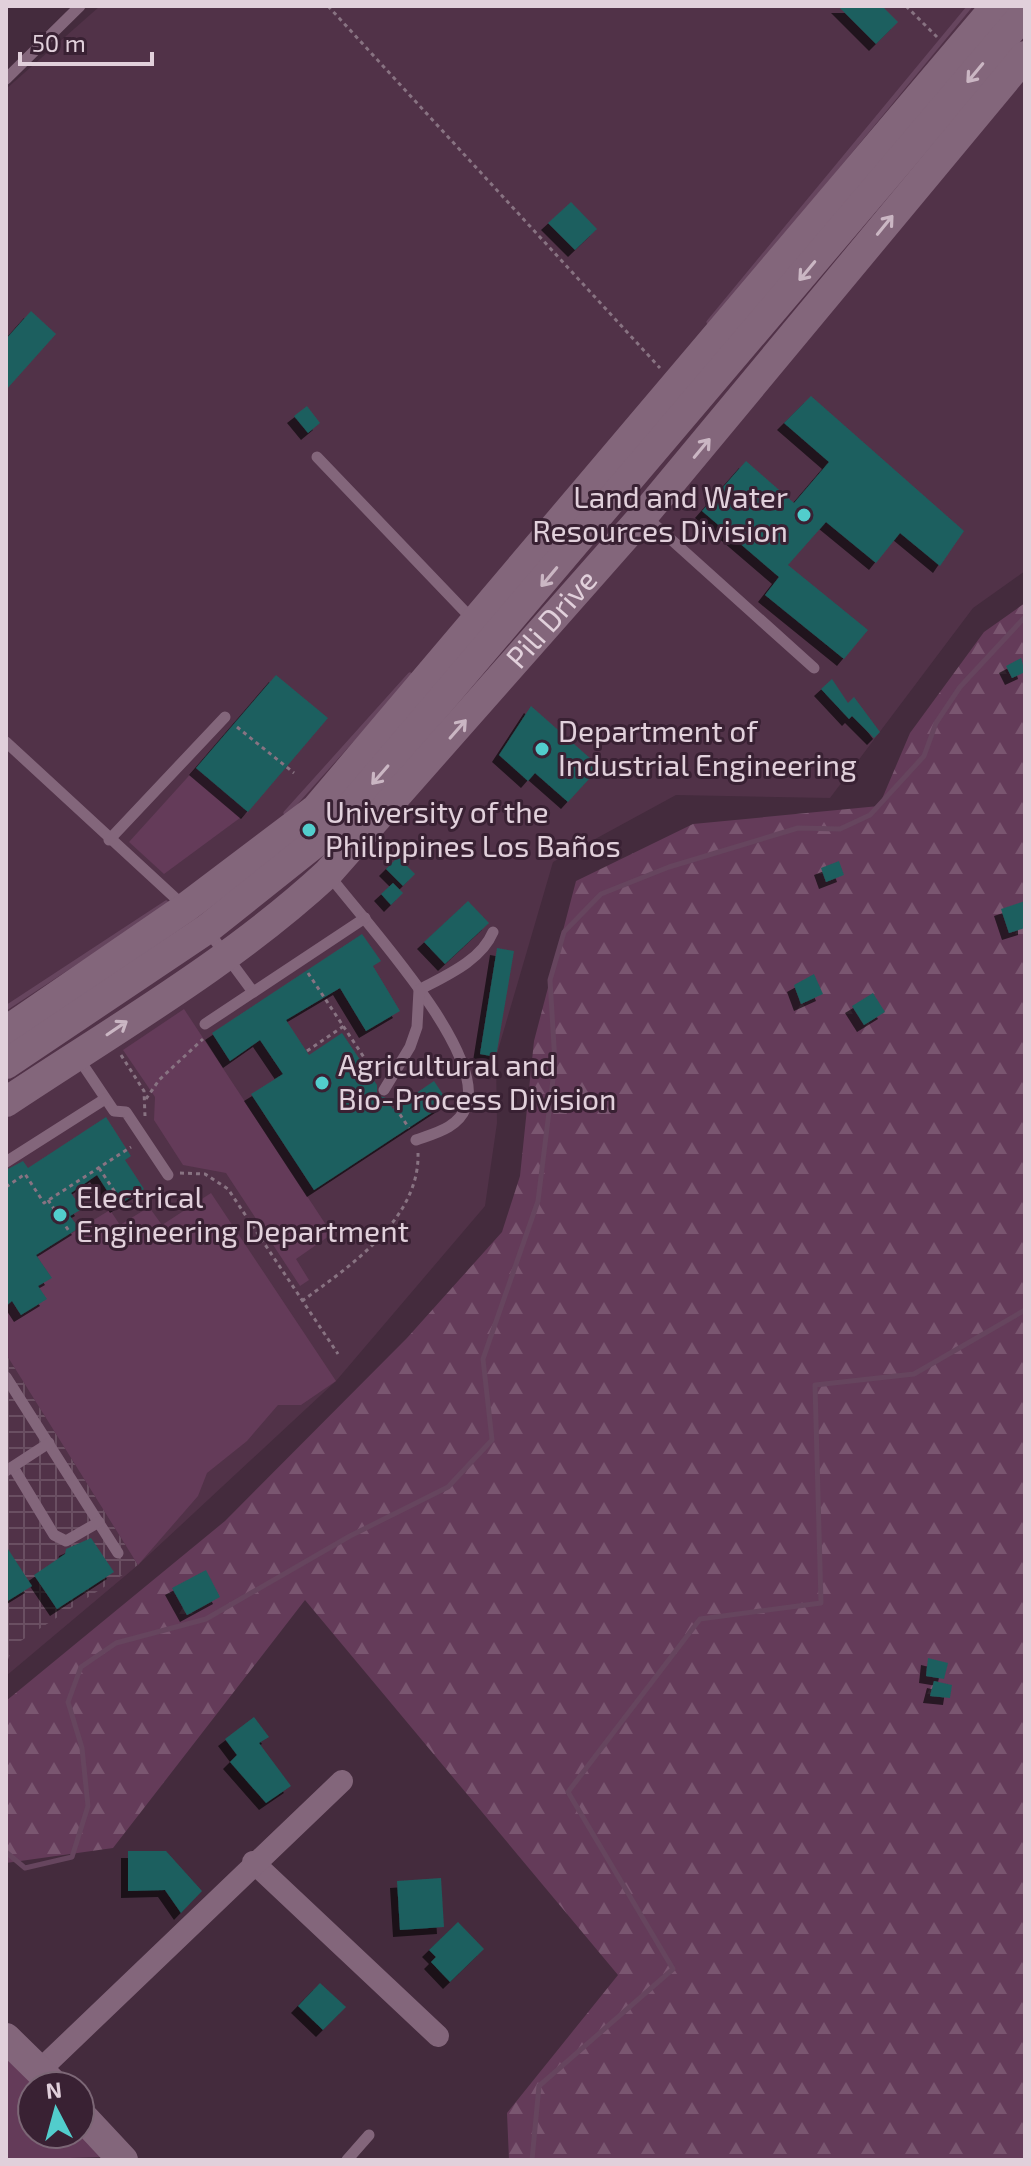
<svg xmlns="http://www.w3.org/2000/svg" width="1031" height="2166" viewBox="0 0 1031 2166" font-family="'Exo 2',sans-serif">
<defs>
<pattern id="industrial-grid" width="8" height="8" patternUnits="userSpaceOnUse" patternTransform="scale(2)"><rect width="8" height="8" fill="#513248"/><path d="M0 4h8M4 0v8" fill="none" stroke="#6a4f62"/></pattern>
<pattern id="forest-firs" width="22" height="20" patternUnits="userSpaceOnUse" patternTransform="scale(2)"><rect width="22" height="20" fill="#643b59"/><path d="M5 1l3.5 6h-7zM16 11l3.5 6h-7z" fill="#7a5670"/></pattern>
<filter id="shadow"><feDropShadow dx="-7" dy="7" stdDeviation="0" flood-color="#0009"/></filter>
</defs>
<rect width="100%" height="100%" fill="#442b3d"/>
<path fill="#513248" d="M100 6H1025V571L973 608 830 798 676 795 553 862 496 1057 497 1123 485 1206 336 1381 138 1565 6 1676V89Z"/>
<path fill="url(#industrial-grid)" d="M6 1354 138 1565 13 1646 6 1665Z"/>
<g fill="#643b59">
<path d="M196 768 248 812 164 874 129 842Z"/>
<path d="M184 1009 332 1234 296 1259 309 1280 300 1286 226 1173 183 1165 154 1120 155 1097 123 1050Z"/>
<path d="M211 1193 336 1381 301 1405H278L247 1441 207 1473 198 1496 138 1565 6 1354V1306L12 1301 22 1315 46 1299 38 1286 51 1277 36 1255 110 1210 120 1225 149 1207 162 1225Z"/>
<path d="M6 2055 36 2086H32V2134H80L103 2157 6 2160Z"/>
</g>
<path fill="url(#forest-firs)" d="M1025 603V2160H509L507 2113 618 1975 305 1600 113 1848 6 1863V1701L225 1521 407 1338 502 1232 520 1176 534 1041 576 881 693 824 879 806 910 733 984 632Z"/>
<g fill="none" stroke-linecap="round" stroke-linejoin="round">
<g stroke="#66455e" stroke-width="5">
<path d="M709 322 970 6"/>
<path d="M286 813 410 675"/>
<path d="M6 1008 166 903"/>
<path d="M6 1852 25 1868 72 1857 88 1806 82 1748 68 1702 81 1667 116 1643 206 1619 350 1536 448 1487 492 1440 483 1359 538 1201 555 1063 550 980 564 932 601 894 669 867 798 828 840 829 870 815 924 756 936 723 960 687 1025 617"/>
<path d="M532 2160 539 2086 673 1969 568 1792 700 1619 821 1603 815 1385 914 1374 1025 1310"/>
</g>
</g>
<g fill="#1f5e5e" filter="url(#shadow)">
<path d="M838 6H882L898 22 876 44Z"/>
<path d="M571 202 597 229 575 250 548 223Z"/>
<path d="M31 311 56 334 6 390V339Z"/>
<path d="M811 396 964 531 940 566 900 533 876 563 826 522 788 565 868 630 844 659 765 595 779 577 702 511 746 461 794 503 829 462 784 423Z"/>
<path d="M307 406 320 423 308 433 294 416Z"/>
<path d="M1021 658 1025 672 1012 678 1006 666Z"/>
<path d="M276 675 328 718 248 812 196 768Z"/>
<path d="M832 679 848 703 854 697 880 732 874 738 852 716 849 719 821 689Z"/>
<path d="M531 706 600 767 568 802 535 773 528 781 499 755Z"/>
<path d="M398 857 415 874 403 886 386 869Z"/>
<path d="M839 861 844 875 826 882 821 868Z"/>
<path d="M393 883 403 893 391 905 381 894Z"/>
<path d="M468 901 489 923 445 964 424 942Z"/>
<path d="M1025 901V928L1009 933 1001 909Z"/>
<path d="M362 934 381 961 373 966 400 1011 366 1031 340 988 286 1020 309 1055 342 1033 377 1085V1095L386 1098 393 1109 434 1081 448 1102 314 1190 251 1094 283 1074 260 1040 230 1061 212 1033Z"/>
<path d="M497 948 514 951 496 1057 480 1054Z"/>
<path d="M814 974 823 994 801 1004 794 985Z"/>
<path d="M873 993 885 1012 864 1025 852 1006Z"/>
<path d="M106 1117 131 1156 125 1160 144 1189 117 1206 97 1175 71 1193 82 1209 70 1216 79 1228 36 1255 52 1278 38 1286 47 1299 21 1315 12 1301 6 1306V1170L23 1161 28 1168Z"/>
<path d="M91 1538 114 1572 57 1609 34 1575 65 1554 66 1549Z"/>
<path d="M6 1546 32 1586 6 1602Z"/>
<path d="M206 1570 220 1597 187 1615 172 1588Z"/>
<path d="M928 1658 948 1663 944 1679 926 1676Z"/>
<path d="M934 1681 952 1685 950 1698 930 1696Z"/>
<path d="M254 1717 269 1737 259 1743 291 1786 266 1803 230 1762 237 1755 225 1739Z"/>
<path d="M128 1851H166L202 1891 181 1913 165 1890 128 1891Z"/>
<path d="M441 1878 444 1927 400 1930 397 1881Z"/>
<path d="M458 1922 484 1949 450 1982 431 1962 436 1957 429 1950Z"/>
<path d="M320 1983 346 2007 323 2030 298 2006Z"/>
</g>
<g fill="none" stroke-linecap="round" stroke-linejoin="round">
<g stroke="#887382" stroke-width="3" stroke-dasharray="4 4" stroke-linecap="butt">
<path d="M328 6 660 368"/>
<path d="M906 6 937 37"/>
<path d="M237 727 294 773"/>
<path d="M308 973 377 1077"/>
<path d="M307 1051 344 1026"/>
<path d="M121 1055 144 1091 145 1116"/>
<path d="M146 1099 159 1080 203 1039"/>
<path d="M391 1101 409 1128"/>
<path d="M99 1168 121 1201"/>
<path d="M180 1173 205 1174 228 1189 338 1354"/>
<path d="M6 1187 25 1174 44 1203 131 1147"/>
<path d="M48 1200 69 1231"/>
<path d="M302 1301C349 1267 420 1219 418 1153"/>
</g>
<g stroke="#83667b" stroke-width="11">
<path d="M6 79 80 6"/>
<path d="M317 457 473 620"/>
<path d="M645 516 814 668"/>
<path d="M6 742 185 907"/>
<path d="M109 840 225 717"/>
<path d="M329 875C362 919 488 1053 466 1107 458 1128 435 1133 416 1140"/>
<path d="M208 931 253 992"/>
<path d="M205 1024 365 918"/>
<path d="M79 1059 114 1111 126 1112 168 1175"/>
<path d="M384 1090 410 1047 417 1027 419 990C445 976 481 961 493 932"/>
<path d="M6 1162 105 1099"/>
<path d="M6 1377 118 1553"/>
<path d="M13 1467 54 1535 66 1541 99 1522"/>
<path d="M6 1471 49 1443"/>
<path d="M347 2160 369 2135"/>
</g>
<g stroke="#83667b" stroke-width="22">
<path d="M253 1862 438 2036"/>
<path d="M40 2070 342 1781"/>
</g>
<g stroke="#83667b" stroke-width="30">
<path d="M6 1031 185 908 316 809 996 6"/>
<path d="M6 1064 207 929 330 831 1025 13"/>
<path id="s1" d="M6 1102C114 1030 232 962 328 873L644 515 1025 56"/>
<path d="M6 2038 55 2086"/>
<path d="M80 2114 123 2160"/>
</g>
</g>
<defs><path id="oneway-shaft" d="M-6 0H5M1.5-3L5.5 0L1.5 3" fill="none" stroke-width="1.6" stroke-linecap="round" stroke-linejoin="round" transform="scale(2)"/></defs>
<g stroke="#cab6c3">
<use href="#oneway-shaft" transform="translate(975 73) rotate(130)"/>
<use href="#oneway-shaft" transform="translate(885 225) rotate(-51)"/>
<use href="#oneway-shaft" transform="translate(807 271) rotate(130)"/>
<use href="#oneway-shaft" transform="translate(702 448) rotate(-50)"/>
<use href="#oneway-shaft" transform="translate(549 577) rotate(130)"/>
<use href="#oneway-shaft" transform="translate(458 729) rotate(-49)"/>
<use href="#oneway-shaft" transform="translate(380 775) rotate(131)"/>
<use href="#oneway-shaft" transform="translate(117 1028) rotate(-34)"/>
</g>
<g fill="#52cdcc" stroke="#392133" stroke-width="3">
<circle cx="804" cy="515" r="8"/>
<circle cx="542" cy="749" r="8"/>
<circle cx="309" cy="830" r="8"/>
<circle cx="322" cy="1083" r="8"/>
<circle cx="60" cy="1215" r="8"/>
</g>
<g text-anchor="middle" stroke-width="6" stroke-linejoin="round" paint-order="stroke">
<g font-size="30" fill="#e1d0db" stroke="#392133" text-anchor="start">
<text x="788" y="508" text-anchor="end">Land and Water<tspan x="788" dy="34">Resources Division</tspan></text>
<text x="558" y="742">Department of<tspan x="558" dy="34">Industrial Engineering</tspan></text>
<text x="325" y="823">University of the<tspan x="325" dy="34">Philippines Los Baños</tspan></text>
<text x="338" y="1076">Agricultural and<tspan x="338" dy="34">Bio-Process Division</tspan></text>
<text x="76" y="1208">Electrical<tspan x="76" dy="34">Engineering Department</tspan></text>
</g>
<g font-size="30" fill="#e1d0db" stroke="#392133">
<text dy="10" stroke="none"><textPath href="#s1" startOffset="734">Pili Drive</textPath></text>
</g>
</g>
<rect width="1031" height="2166" fill="none" stroke="#e1d0db" stroke-width="16"/>
<g transform="translate(56 2110) rotate(354)"><circle r="38" fill="#392133" stroke="#7c6776" stroke-width="2"/>
<path d="M0-6L14 30L0 20L-14 30Z" fill="#52cdcc"/>
<text y="-12" font-size="22" font-weight="bold" text-anchor="middle" fill="#e1d0db">N</text>
</g>
<path d="M20 52v12h132v-12" fill="none" stroke="#e1d0db" stroke-width="4"/>
<text x="32" y="52" font-size="24" fill="#e1d0db" stroke="#392133" stroke-width="6" paint-order="stroke">50 m</text>
</svg>
